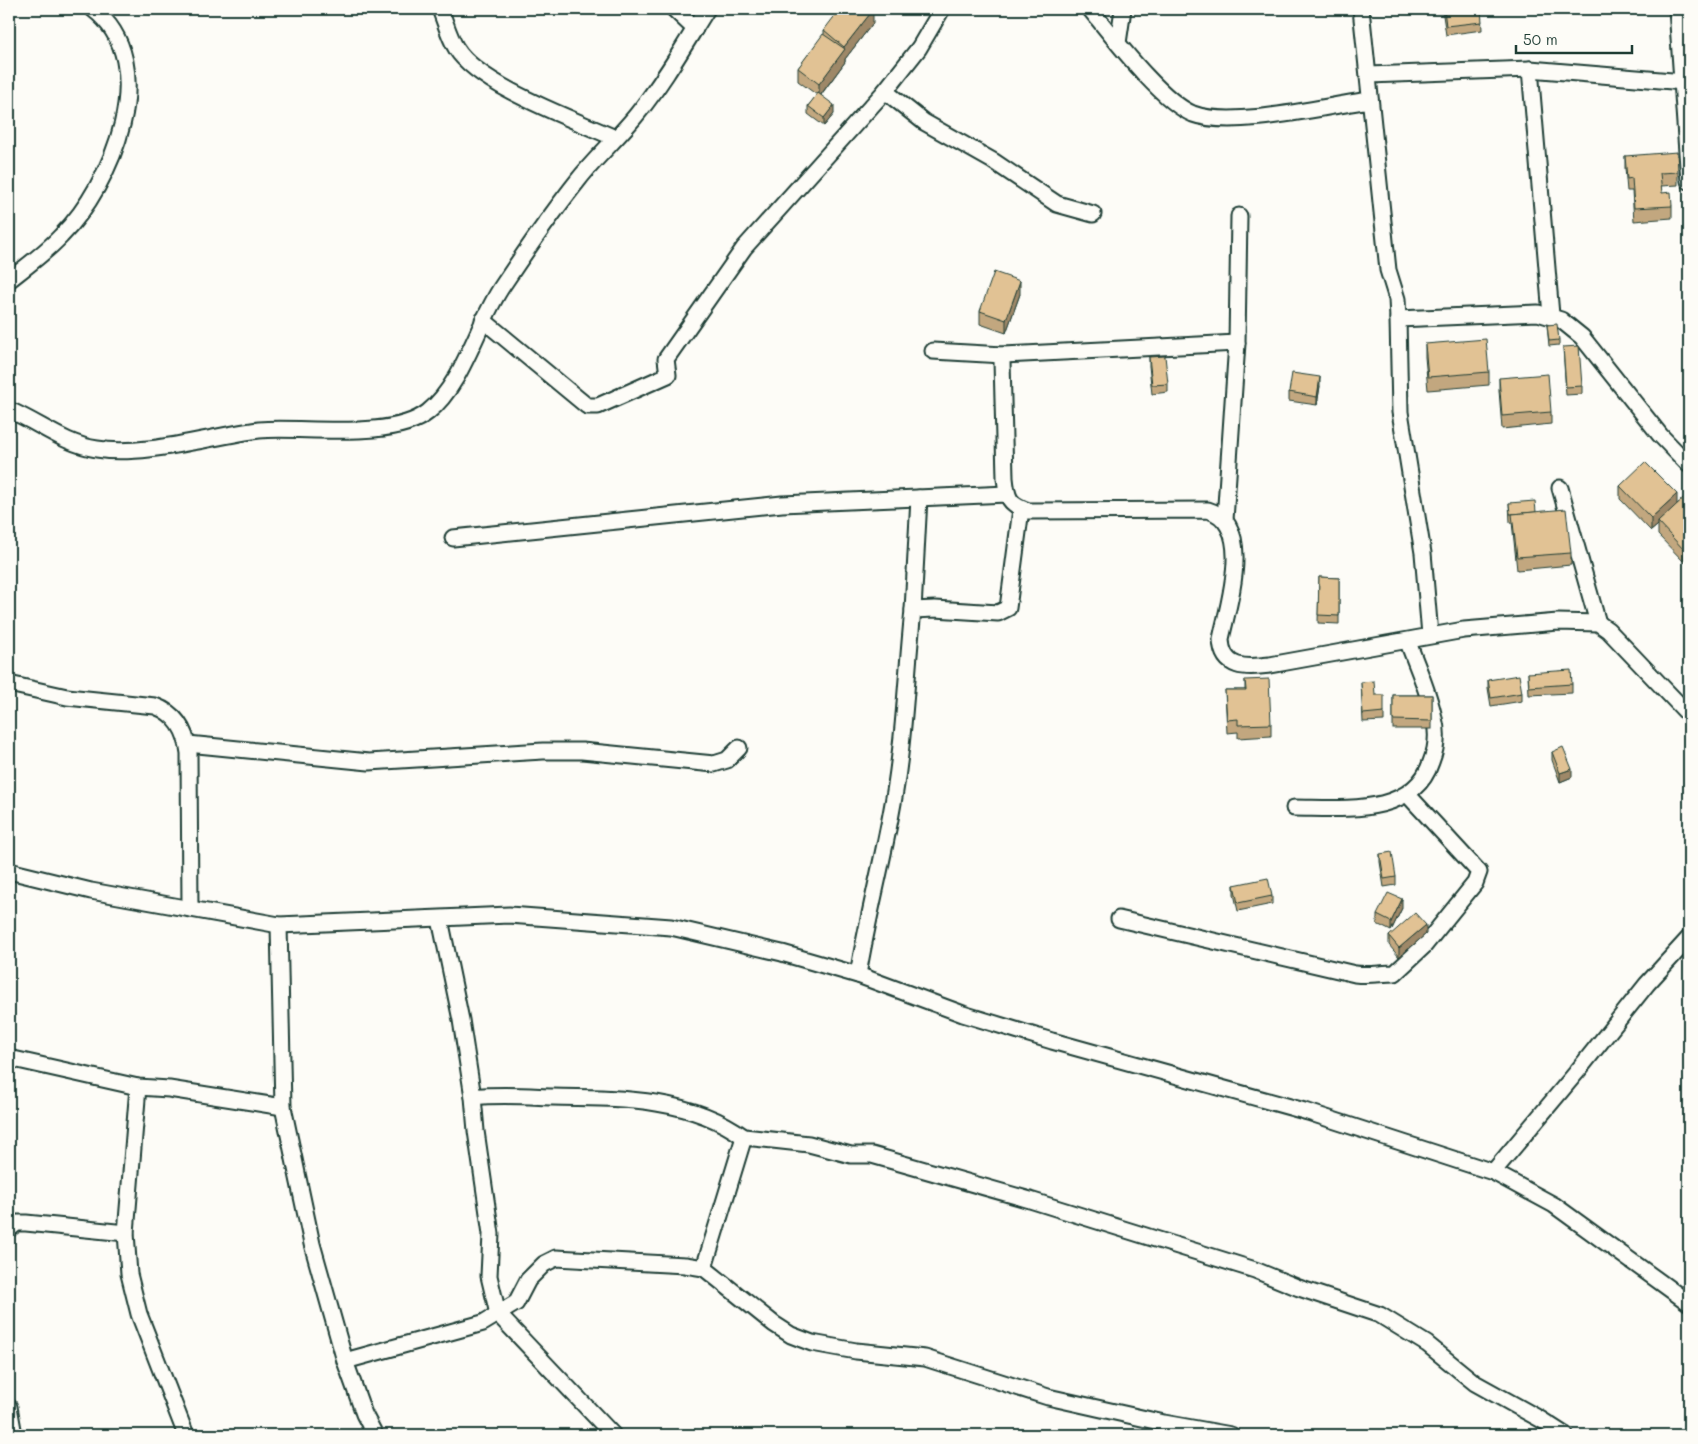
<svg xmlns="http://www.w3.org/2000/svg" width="1698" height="1444" font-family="Mali,sans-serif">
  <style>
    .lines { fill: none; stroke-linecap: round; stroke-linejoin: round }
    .minor-casing { stroke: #1f3d34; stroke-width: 19 }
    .minor { stroke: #fdfcf7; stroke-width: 15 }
    .wall { fill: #c2a77f; stroke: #1f3d34 }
    .shaded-wall { fill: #9e8868; stroke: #1f3d34 }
    .building { fill: #e1c294; stroke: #1f3d34 }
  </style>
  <rect width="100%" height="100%" fill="#fdfcf7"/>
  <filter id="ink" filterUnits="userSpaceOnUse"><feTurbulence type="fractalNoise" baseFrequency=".02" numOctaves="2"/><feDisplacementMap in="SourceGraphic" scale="10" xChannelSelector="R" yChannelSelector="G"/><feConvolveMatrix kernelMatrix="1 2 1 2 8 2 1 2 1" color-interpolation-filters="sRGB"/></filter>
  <g filter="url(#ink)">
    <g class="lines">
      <!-- minor casing -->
      <g class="minor-casing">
        <g id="minor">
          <path d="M440 9C445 21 449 37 456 48 479 86 573 119 615 138"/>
          <path d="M674 9 695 29"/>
          <path d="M1090 9C1113 37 1161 101 1193 114 1233 129 1325 106 1370 100"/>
          <path d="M1361 9 1388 270 1397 299 1398 319 1538 313 1561 320 1582 337 1660 435 1689 465"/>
          <path d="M1677 9 1689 181"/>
          <path d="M1118 43 1123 9"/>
          <path d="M1530 69 1551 315"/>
          <path d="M1369 75 1530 69 1684 82"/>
          <path d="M885 91 924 122 993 161 1057 204 1093 214"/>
          <path d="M9 280C27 266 45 253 61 236 112 185 163 63 93 9"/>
          <path d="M1398 319 1400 412 1423 553 1430 635"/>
          <path d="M483 320 587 406H598L668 375 666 359 744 248 885 91 919 48 942 9"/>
          <path d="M933 351 1003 355 1237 343"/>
          <path d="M1003 355 1002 361 1005 478C1007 498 1009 505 1029 511L1208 510C1255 524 1228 605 1221 639 1222 670 1247 668 1270 665L1464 630 1558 622 1598 623 1608 630 1689 715"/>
          <path d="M9 410C40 423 64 444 97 449 143 457 211 436 259 430 302 426 392 441 428 412 464 383 477 323 503 285 527 249 552 213 579 179 597 156 620 136 638 113 664 81 685 44 707 9"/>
          <path d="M1560 488 1598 623"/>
          <path d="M1225 520 1237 343 1239 216"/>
          <path d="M453 538 782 504 1007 494"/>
          <path d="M913 610 919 498"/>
          <path d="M9 684 67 697 155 706C177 714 186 731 189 753L190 909"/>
          <path d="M188 744 369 762 543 751H582L714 764 727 760 739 748"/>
          <path d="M1294 808C1341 808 1413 817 1431 762 1437 747 1438 733 1434 718 1429 692 1417 667 1408 642"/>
          <path d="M9 871 91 891 279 925 509 915 671 927 782 953 858 975 963 1014 1052 1041 1308 1112 1493 1172 1554 1205 1689 1303"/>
          <path d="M440 919 461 1020 473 1097C500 1094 526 1096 553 1097 617 1098 690 1097 744 1137"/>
          <path d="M1119 919 1355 974C1369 976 1381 973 1395 973L1424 946 1475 883 1479 872 1408 795"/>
          <path d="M279 925 283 1107 312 1244 345 1361 364 1414 375 1435"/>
          <path d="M858 975C867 921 881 868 891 814 904 747 906 678 913 610L935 609 998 613 1008 608 1021 509"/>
          <path d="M9 1058 138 1087 169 1089 283 1107"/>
          <path d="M138 1087 126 1233 129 1274 139 1314 186 1435"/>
          <path d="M473 1097 476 1131 491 1234 489 1276 498 1314 613 1435"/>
          <path d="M1493 1172 1576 1073 1647 984 1689 938"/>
          <path d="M9 1229 17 1223H26L126 1233"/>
          <path d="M704 1268 744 1137 809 1144 851 1155H872L1030 1200 1255 1270 1299 1288 1380 1315 1427 1344 1475 1383 1540 1419 1565 1435"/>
          <path d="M345 1361 483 1323 516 1303 528 1280 544 1264 556 1258 685 1265 704 1268 774 1324 791 1335 812 1343 856 1351 925 1358 1048 1397 1164 1423 1231 1435"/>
          <path d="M9 1407 14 1435"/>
        </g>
      </g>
      <!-- minor -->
      <use href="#minor" class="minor"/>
    </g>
    <!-- wall -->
    <g class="wall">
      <path d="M1442 9H1481L1482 30 1446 35Z"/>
      <path d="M873 23 845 59V62L821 95 834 114 824 126 808 114V106L817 95 798 81V68L824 34V30Z"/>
      <path d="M1625 156 1678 172V185L1661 186 1662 193 1672 206V218L1634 221 1632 191H1627L1625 168Z"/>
      <path d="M1020 294 1006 333 980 324V311Z"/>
      <path d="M1547 325 1559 340V345L1549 346Z"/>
      <path d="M1425 344 1489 372V385L1428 390 1425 357Z"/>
      <path d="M1563 347 1582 386V394L1566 395Z"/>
      <path d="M1149 357 1168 384V392L1152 394 1149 366Z"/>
      <path d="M1499 378 1551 412V424L1502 429 1499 390Z"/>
      <path d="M1320 386 1317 405 1289 401V392Z"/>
      <path d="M1620 486 1677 504 1688 494 1685 563 1658 535V525L1651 531 1620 499Z"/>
      <path d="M1509 503 1536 512 1571 553V565L1517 570 1512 522H1510Z"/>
      <path d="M1319 577 1339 578V624L1318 623Z"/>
      <path d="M1528 673 1572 684V693L1529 695Z"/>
      <path d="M1245 680 1271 724V736L1238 738V732L1227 733 1225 690H1245Z"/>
      <path d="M1488 680 1522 693V701L1491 706 1488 688Z"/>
      <path d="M1361 682 1375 695 1384 712V721L1363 722Z"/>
      <rect x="1393" y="695" width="39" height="34"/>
      <path d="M1552 752 1572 777 1560 782 1552 760Z"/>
      <path d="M1380 854 1396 877V885L1384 887 1380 862Z"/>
      <path d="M1234 885 1272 896V904L1238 911 1234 894Z"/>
      <path d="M1402 908 1391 931 1377 924V915Z"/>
      <path d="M1426 934 1399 957 1389 945V936Z"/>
    </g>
    <!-- shaded-wall -->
    <g class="shaded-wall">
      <path d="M873 10V23L845 59V62L819 97V84L844 50V47Z"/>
      <path d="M834 105V114L824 126V118Z"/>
      <path d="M1020 281V294L1006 333V320Z"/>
      <path d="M1320 377V386L1317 405V397Z"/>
      <path d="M1677 494V507L1658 522V525L1651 531V518Z"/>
      <path d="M1689 547V559L1685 563V551Z"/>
      <path d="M1572 769V777L1560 782V773Z"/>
      <path d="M1402 899V908L1391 931V922Z"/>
      <path d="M1426 925V934L1399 957V948Z"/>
    </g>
    <!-- building -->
    <g class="building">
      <path d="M840 9H871L873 10 844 47 824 30Z"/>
      <path d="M1444 9H1481L1482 22 1446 26Z"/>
      <path d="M823 34 845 49 819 84 798 68Z"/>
      <path d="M818 93 834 105 824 118 808 106Z"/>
      <path d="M1677 152 1678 172 1660 173 1662 193 1671 192 1672 206 1634 208 1632 178 1627 179 1625 156Z"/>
      <path d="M994 272 1020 281 1006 320 980 311Z"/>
      <path d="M1557 324 1559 340 1549 341 1547 325Z"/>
      <path d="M1486 339 1489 372 1428 377 1425 344Z"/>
      <path d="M1579 346 1582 386 1566 387 1563 347Z"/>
      <path d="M1165 356 1168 384 1152 385 1149 357Z"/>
      <path d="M1292 373 1320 377 1317 397 1289 392Z"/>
      <path d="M1548 374 1551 412 1502 416 1499 378Z"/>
      <path d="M1645 462 1677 494 1651 518 1620 486Z"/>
      <path d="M1688 494 1689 496V547L1685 551 1658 522Z"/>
      <path d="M1535 501 1536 512 1510 514 1509 503Z"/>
      <path d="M1566 509 1571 553 1517 557 1512 514Z"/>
      <path d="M1319 577 1339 578V616L1318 615Z"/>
      <path d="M1571 670 1572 684 1529 687 1528 673Z"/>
      <path d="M1519 675 1522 693 1491 698 1488 680Z"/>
      <path d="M1269 679 1271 724 1238 725V719L1227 720 1225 690H1246L1245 680Z"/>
      <path d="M1374 681 1375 695H1384V712L1363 714 1361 682Z"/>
      <path d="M1393 695H1432V721L1393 720Z"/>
      <path d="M1563 747 1572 769 1560 773 1552 752Z"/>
      <path d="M1392 852 1396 877 1384 879 1380 854Z"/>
      <path d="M1268 878 1272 896 1238 903 1234 885Z"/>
      <path d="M1388 893 1402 899 1391 922 1377 915Z"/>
      <path d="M1415 913 1426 925 1399 948 1389 936Z"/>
    </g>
  </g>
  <!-- margin -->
  <rect width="1698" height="1444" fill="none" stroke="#fdfcf7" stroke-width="30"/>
  <rect x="15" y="15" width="1668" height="1414" fill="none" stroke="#1f3d34" stroke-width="2" filter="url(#ink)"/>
  <!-- scale -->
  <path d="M1516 45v8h116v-8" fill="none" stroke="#1f3d34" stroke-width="2.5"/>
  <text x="1523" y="45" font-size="15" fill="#1f3d34" stroke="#fdfcf7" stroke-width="4" paint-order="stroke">50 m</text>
</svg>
